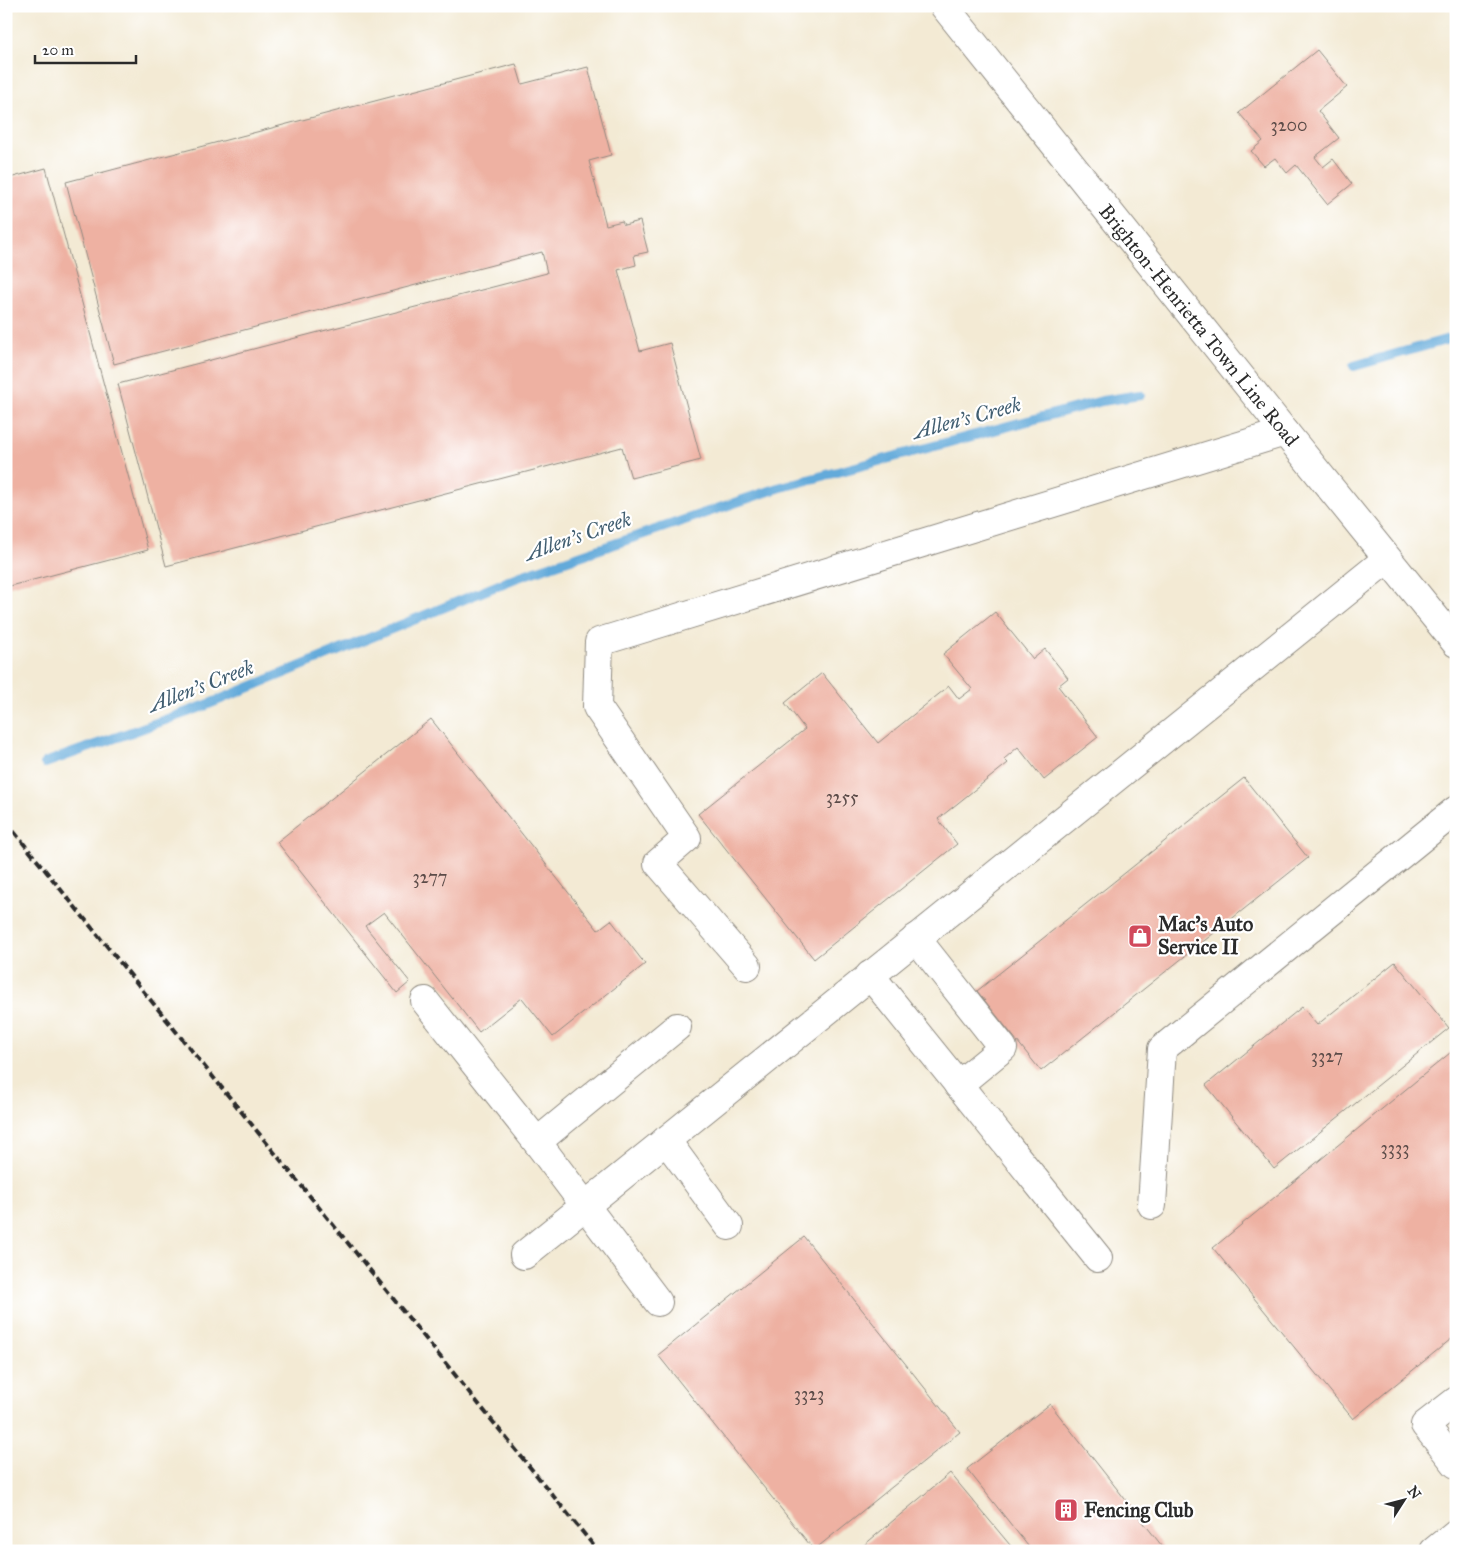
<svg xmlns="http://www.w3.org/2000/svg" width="1462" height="1557" font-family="'IM FELL Great Primer',serif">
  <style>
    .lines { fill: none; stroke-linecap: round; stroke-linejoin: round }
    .stream { stroke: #63aada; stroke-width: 10 }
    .building { fill: #eeb1a2 }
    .minor-casing { stroke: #8f8a80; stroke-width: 30 }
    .minor { stroke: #fff; stroke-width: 28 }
    .rail { stroke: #2b2b2b; stroke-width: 4; stroke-dasharray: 8 4; stroke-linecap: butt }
    .labels { text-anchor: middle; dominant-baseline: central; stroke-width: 4.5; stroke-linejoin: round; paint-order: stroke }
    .number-label { font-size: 18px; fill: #5c4c49 }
    .street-label { font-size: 20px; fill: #2b2b2b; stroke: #fff }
    .poi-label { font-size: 20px; font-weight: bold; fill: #2b2b2b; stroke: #fff; text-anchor: start }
    .water-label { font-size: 21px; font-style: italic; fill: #415e71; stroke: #fff }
  </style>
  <rect width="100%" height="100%" fill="#fff"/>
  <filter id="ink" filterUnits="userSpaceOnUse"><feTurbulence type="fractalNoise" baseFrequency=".02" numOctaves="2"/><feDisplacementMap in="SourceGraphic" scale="10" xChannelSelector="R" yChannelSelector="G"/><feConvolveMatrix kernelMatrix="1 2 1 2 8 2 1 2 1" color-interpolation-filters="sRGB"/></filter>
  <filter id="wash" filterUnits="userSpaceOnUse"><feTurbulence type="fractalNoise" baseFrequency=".0096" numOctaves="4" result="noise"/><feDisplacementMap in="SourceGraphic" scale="20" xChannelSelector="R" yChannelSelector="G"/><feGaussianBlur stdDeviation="1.12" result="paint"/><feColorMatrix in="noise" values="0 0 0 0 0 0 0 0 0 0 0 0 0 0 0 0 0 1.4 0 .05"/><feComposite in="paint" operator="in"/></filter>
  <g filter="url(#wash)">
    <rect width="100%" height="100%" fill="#f3ead4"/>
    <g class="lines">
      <!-- stream -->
      <g class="stream">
        <path d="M1354 366 1456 337"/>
        <path d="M45 763 204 706 518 577 778 488 1102 401 1140 395"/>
      </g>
    </g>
    <g id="blocks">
      <!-- building -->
      <g class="building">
        <path d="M1317 50 1347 87 1318 111 1339 138 1315 157 1323 167 1333 159 1352 184 1327 204 1296 165 1287 173 1275 158 1264 166 1251 151 1263 141 1239 113Z"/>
        <path d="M516 64 522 84 588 67 611 155 589 161 606 225 622 221 624 225 640 221 648 252 634 255 636 265 618 270 640 351 670 343 701 460 631 478 622 447 166 566 118 384 547 273 542 252 114 364 66 182Z"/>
        <path d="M46 168 148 550 6 587V179Z"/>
        <path d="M995 612 1033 659 1045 649 1068 678 1058 686 1098 737 1044 780 1018 747 1004 759 1008 763 938 819 957 844 814 959 698 814 805 729 785 703 822 673 878 743 949 686 959 699 972 689 943 654Z"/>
        <path d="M431 719 598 930 611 920 645 964 553 1037 522 998 479 1032 384 912 365 926 410 982 397 993 277 842Z"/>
        <path d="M1244 778 1308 858 1041 1071 977 991Z"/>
        <path d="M1395 962 1449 1028 1274 1169 1206 1085 1302 1007 1317 1025Z"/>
        <path d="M1456 1048V1335L1353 1419 1213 1248Z"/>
        <path d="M804 1237 960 1432 814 1550 658 1355Z"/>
        <path d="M1050 1404 1166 1551H1032L967 1469Z"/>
        <path d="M950 1473 1015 1551H857Z"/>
      </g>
    </g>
  </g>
  <g filter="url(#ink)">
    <use href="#blocks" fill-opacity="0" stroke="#8f8a80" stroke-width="1"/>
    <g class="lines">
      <!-- minor casing -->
      <g class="minor-casing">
        <g id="minor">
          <path d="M944 6 1285 432 1456 643"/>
          <path d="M916 938 1003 1048 958 1085"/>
          <path d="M747 966 658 863 687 838 597 707 599 642 1285 432"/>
          <path d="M870 975 1098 1258"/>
          <path d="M425 1001 537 1142 658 1302"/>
          <path d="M666 1140 729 1226"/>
          <path d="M537 1142 677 1027"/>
          <path d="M1152 1205 1162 1049 1456 810"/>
          <path d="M524 1255 1387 559"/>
          <path d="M1456 1401 1425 1425 1456 1464"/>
          <path d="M1434 1551 1456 1533"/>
        </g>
      </g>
      <!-- minor -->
      <use href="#minor" class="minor"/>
      <!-- rail -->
      <path class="rail" d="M6 822 598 1551"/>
    </g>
  </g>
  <!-- icons -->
  <defs>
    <g id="shop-square" transform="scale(1.25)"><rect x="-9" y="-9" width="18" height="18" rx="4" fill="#d1495b" stroke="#fff"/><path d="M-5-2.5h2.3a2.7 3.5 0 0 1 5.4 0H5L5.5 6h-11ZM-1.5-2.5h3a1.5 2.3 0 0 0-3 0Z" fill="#fff"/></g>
    <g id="building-square" transform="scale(1.25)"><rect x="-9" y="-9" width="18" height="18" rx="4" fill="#d1495b" stroke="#fff"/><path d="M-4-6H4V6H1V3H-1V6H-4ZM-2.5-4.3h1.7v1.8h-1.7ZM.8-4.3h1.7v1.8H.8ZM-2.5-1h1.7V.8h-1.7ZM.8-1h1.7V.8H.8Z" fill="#fff"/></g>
  </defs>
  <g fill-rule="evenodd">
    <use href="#shop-square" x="1140" y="936"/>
    <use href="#building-square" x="1066" y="1510"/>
  </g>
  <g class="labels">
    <!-- number labels -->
    <g class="number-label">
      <text x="1289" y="125">3200</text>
      <text x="842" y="797">3255</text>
      <text x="430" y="877">3277</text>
      <text x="1327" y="1056">3327</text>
      <text x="1395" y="1148">3333</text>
      <text x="809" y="1394">3323</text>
    </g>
    <!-- street labels -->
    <g class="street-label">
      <text transform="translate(1199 325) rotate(51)">Brighton-Henrietta Town Line Road</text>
    </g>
    <!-- poi labels -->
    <g class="poi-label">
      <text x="1158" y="924">Mac's Auto<tspan x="1158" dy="23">Service II</tspan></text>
      <text x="1084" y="1510">Fencing Club</text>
    </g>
    <!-- water labels -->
    <g class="water-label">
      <text transform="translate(967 418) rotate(-15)">Allen's Creek</text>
      <text transform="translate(578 536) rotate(-19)">Allen's Creek</text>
      <text transform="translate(201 686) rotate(-21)">Allen's Creek</text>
    </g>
  </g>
  <!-- margin -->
  <rect width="1462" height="1557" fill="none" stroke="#fff" stroke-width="25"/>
  <!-- north arrow -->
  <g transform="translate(1404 1500) rotate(54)" stroke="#ffffff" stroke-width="4" paint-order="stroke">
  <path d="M0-4L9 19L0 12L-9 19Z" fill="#2b2b2b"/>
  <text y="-8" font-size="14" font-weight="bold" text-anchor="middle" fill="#2b2b2b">N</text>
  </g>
  <!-- scale -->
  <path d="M35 55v8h101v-8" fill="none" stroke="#2b2b2b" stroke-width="2.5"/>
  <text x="42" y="55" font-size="15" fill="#2b2b2b" stroke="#ffffff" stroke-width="4" paint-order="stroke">20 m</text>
</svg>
